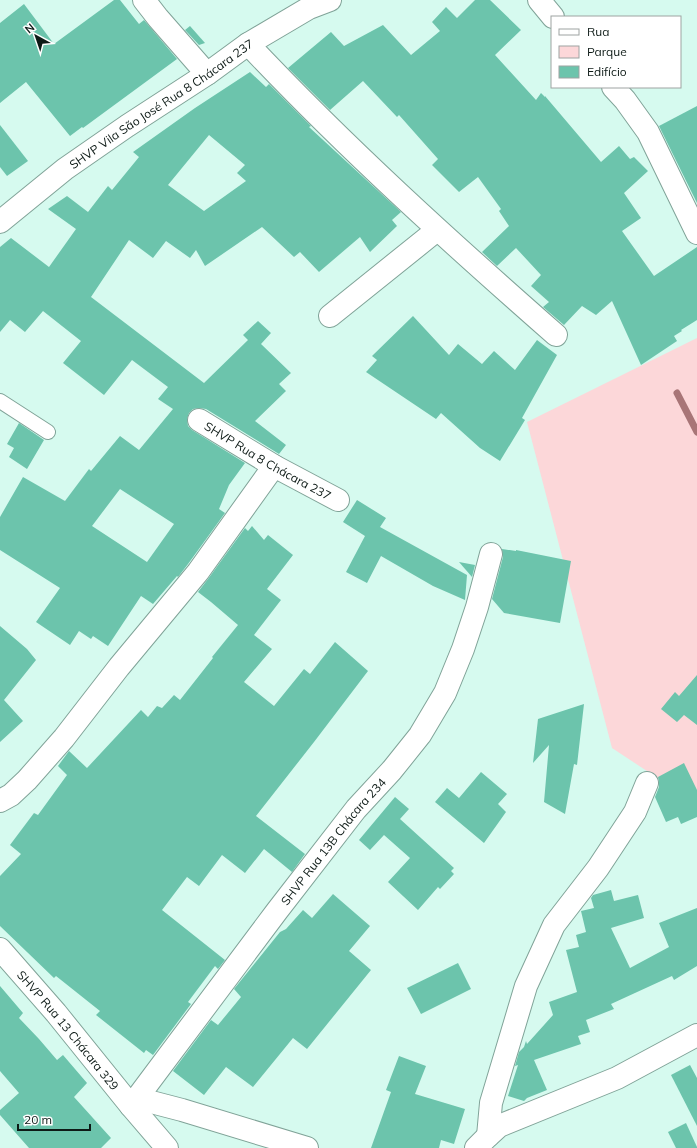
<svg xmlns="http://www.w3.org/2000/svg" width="697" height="1148" font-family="Mulish,sans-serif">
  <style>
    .green { fill: #fcd7d9 }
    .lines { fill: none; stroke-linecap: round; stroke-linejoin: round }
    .stream { stroke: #a87577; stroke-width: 7 }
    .building { fill: #6cc4ac; fill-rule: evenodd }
    .lane-casing { stroke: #80a398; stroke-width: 16 }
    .street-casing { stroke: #80a398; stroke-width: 24 }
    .secondary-casing { stroke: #80a398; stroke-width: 24 }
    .lane { stroke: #fff; stroke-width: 14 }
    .street { stroke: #fff; stroke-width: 22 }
    .secondary { stroke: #fff; stroke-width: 22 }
    .labels { text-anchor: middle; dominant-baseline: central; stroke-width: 3.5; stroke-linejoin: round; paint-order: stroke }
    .street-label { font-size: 12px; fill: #0d1a16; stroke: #fff }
  </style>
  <rect width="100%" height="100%" fill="#d6faef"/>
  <!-- green -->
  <path class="green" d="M697 338V804L612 748 527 422Z"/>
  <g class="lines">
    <!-- stream -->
    <path class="stream" d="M677 393 697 432"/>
  </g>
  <!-- building -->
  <g class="building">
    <path d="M114 0H120L139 24 144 20 177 59 83 128 82 127 70 136 26 82 0 103V23L24 4 54 44Z"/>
    <path d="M475 0H490L521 30 495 55 536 100 541 93 545 97V96L601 162 619 146 630 159 634 157 648 171 624 193 641 218 622 231 654 276 697 247V320L681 330 682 331 674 336 677 341 641 365 612 301 596 315 582 306 564 325 543 307 549 302 531 286 541 275 516 248 497 266 482 252 509 226 499 211 501 209 478 177 459 192 432 165 438 159 399 115 397 117 363 81 330 110 288 68 331 32 344 46 383 25 411 55 440 31 432 22 446 7 457 18Z"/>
    <path d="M190 26 205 43 199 45 185 30Z"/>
    <path d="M250 72 266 87 269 84 311 126 309 127 401 212 392 220 397 226 370 252 360 237 319 272 300 252 294 257 262 227 205 266 196 250 190 258 166 241 153 258 129 240 91 297 204 383 248 340 243 335 258 321 271 333 261 344 291 373 279 384 286 391 255 421 286 445 279 454 206 409 199 408 193 409 189 413 187 419 188 426 192 430 245 463 229 485 219 509 225 513 188 564 178 577 177 576 153 604 141 596 108 646 93 636 91 639 79 631 70 645 36 622 60 588 0 550V517L23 477 65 501 89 469 91 471 120 436 139 450 173 409 158 399 168 387 132 360 104 395 63 363 81 341 43 311 25 332 10 320 0 332V247L11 238 49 267 76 229 48 209 67 196 88 212 108 186 112 190 139 157 133 152 195 108ZM209 135 245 165 237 173 246 181 204 211 168 185ZM120 489 174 524 147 562 92 526Z"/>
    <path d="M697 106V203L659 126Z"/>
    <path d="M0 125 28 161 7 176 0 167Z"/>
    <path d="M413 316 449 355 458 344 482 364 494 351 515 370 537 340 557 355 522 418 525 420 500 461 480 448 441 413 436 419 366 372 367 371 377 360 372 356Z"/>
    <path d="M19 423 44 440 27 469 9 457 14 448 7 444Z"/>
    <path d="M357 500 386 518 380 527 467 575 465 600 433 586 381 556 367 583 346 572 365 536 343 522Z"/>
    <path d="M252 526 264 540 268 535 293 555 267 589 281 600 254 635 272 649 244 682 274 706 304 669 310 674 335 642 368 671 314 742 256 816 305 854 292 872 264 849 245 873 222 855 199 886 187 877 162 910 225 960 218 969 215 966 188 1002 191 1004 153 1055 146 1050 144 1053 96 1015 100 1011 56 976 54 978 0 926V876L21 854 10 845 34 813 38 815 67 775 58 766 69 751 87 768 141 710 148 717 157 706 162 708 174 695 180 700 213 658 212 657 238 625 211 602 198 592 208 579 245 528 248 531Z"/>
    <path d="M502 549 516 551V550L571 561 560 623 504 613 492 599 503 557Z"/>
    <path d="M459 562 475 565 472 577Z"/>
    <path d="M0 626 27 649 36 660 4 700 23 721 0 742Z"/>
    <path d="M697 675V725L684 715 677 722 661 709 675 692 679 696Z"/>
    <path d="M584 704 577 765 574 764 565 814 544 802 549 745 533 763 538 719Z"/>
    <path d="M684 763 697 790V817L681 824 678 817 666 822 655 797 659 787V782L658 777Z"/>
    <path d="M481 772 507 794 498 804 506 812 484 843 435 802 447 788 459 798Z"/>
    <path d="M395 797 409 809 400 819 454 868 451 871 454 874 440 889 438 887 418 910 388 882 410 858 384 835 370 850 359 840Z"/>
    <path d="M611 890 614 901 638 895 644 918 611 928 630 968 669 947 659 923 697 908V966L674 980 672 976 611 1004 614 1009 586 1020 590 1032 578 1036 581 1044 534 1060 547 1090 527 1098 524 1101 508 1096 518 1065 515 1066 519 1052 524 1047 526 1041 527 1044 553 1015 549 1002 577 992 566 950 579 947 576 935 586 932 581 911 594 908 591 898 593 895Z"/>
    <path d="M333 894 370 926 349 951 371 970 307 1049 293 1038 253 1087 226 1067 204 1095 173 1071 211 1020 218 1025 241 997 234 989 280 932 286 929 303 910 312 918Z"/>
    <path d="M458 963 471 989 421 1014 407 988Z"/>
    <path d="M0 986 23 1013 19 1018 39 1039 57 1060 63 1055 87 1083 74 1097 111 1138 101 1148H29L0 1115V1110L19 1093 0 1071Z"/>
    <path d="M399 1056 426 1066 415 1094 465 1109 454 1144 441 1140 439 1148H371L391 1092 386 1090Z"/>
    <path d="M690 1065 697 1078V1126L671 1075Z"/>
    <path d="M686 1123 697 1147V1148H676L668 1132Z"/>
  </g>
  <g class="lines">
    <!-- lane casing -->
    <g class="lane-casing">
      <path id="lane" d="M0 401 48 432"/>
    </g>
    <!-- street casing -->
    <g class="street-casing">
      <g id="street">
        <path d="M144 0 158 18 207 74"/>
        <path d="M539 0 553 17"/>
        <path d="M248 44C345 147 450 242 556 335"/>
        <path d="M613 87 625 100 648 132 697 233"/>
        <path d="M330 316 437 230"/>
        <path id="s1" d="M199 420 274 466 338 500"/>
        <path d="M0 801 11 795 27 780 64 738 119 667 198 572 274 466"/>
        <path id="s2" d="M0 949 56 1013 131 1106 167 1148"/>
        <path d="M136 1098 182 1110 307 1148"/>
        <path id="s3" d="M131 1106 277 911 356 809 392 770 420 735 445 693 463 649 477 607 491 554"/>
        <path d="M488 1136 491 1103 526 986 554 925 598 868 635 812 647 783"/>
        <path d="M476 1148 488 1136 499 1126 617 1078 697 1035"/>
      </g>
    </g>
    <!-- secondary casing -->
    <g class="secondary-casing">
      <g id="secondary">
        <path id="s4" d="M0 222 65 169 127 126 207 74 248 44 309 8 330 0"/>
      </g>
    </g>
    <!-- lane -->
    <use href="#lane" class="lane"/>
    <!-- street -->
    <use href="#street" class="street"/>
    <!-- secondary -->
    <use href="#secondary" class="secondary"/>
  </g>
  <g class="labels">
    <!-- street labels -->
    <g class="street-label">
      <text stroke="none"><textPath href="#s4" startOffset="200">SHVP Vila São José Rua 8 Chácara 237</textPath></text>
      <text stroke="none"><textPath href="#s1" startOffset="80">SHVP Rua 8 Chácara 237</textPath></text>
      <text stroke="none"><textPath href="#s3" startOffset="333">SHVP Rua 13B Chácara 234</textPath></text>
      <text stroke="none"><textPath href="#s2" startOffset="106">SHVP Rua 13 Chácara 329</textPath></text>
    </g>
  </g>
  <!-- legend -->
  <rect x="551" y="16" width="130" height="72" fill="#ffffff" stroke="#9ea3a2"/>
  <rect x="559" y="29" width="20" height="6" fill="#ffffff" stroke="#9ea3a2"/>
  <text x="587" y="36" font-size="12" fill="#0d1a16">Rua</text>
  <rect x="559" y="46" width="20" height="12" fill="#fcd7d9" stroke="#9ea3a2"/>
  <text x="587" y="56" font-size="12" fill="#0d1a16">Parque</text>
  <rect x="559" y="66" width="20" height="12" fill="#6cc4ac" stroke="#9ea3a2"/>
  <text x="587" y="76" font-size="12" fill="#0d1a16">Edifício</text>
  <!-- north arrow -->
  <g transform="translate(36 36) rotate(320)" stroke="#ffffff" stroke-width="3" paint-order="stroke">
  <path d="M0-3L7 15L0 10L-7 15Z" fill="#0d1a16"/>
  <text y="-6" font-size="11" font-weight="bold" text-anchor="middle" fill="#0d1a16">N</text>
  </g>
  <!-- scale -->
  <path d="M18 1124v6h72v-6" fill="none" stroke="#0d1a16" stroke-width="2"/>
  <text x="24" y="1124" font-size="12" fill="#0d1a16" stroke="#ffffff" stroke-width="3" paint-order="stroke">20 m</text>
</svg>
